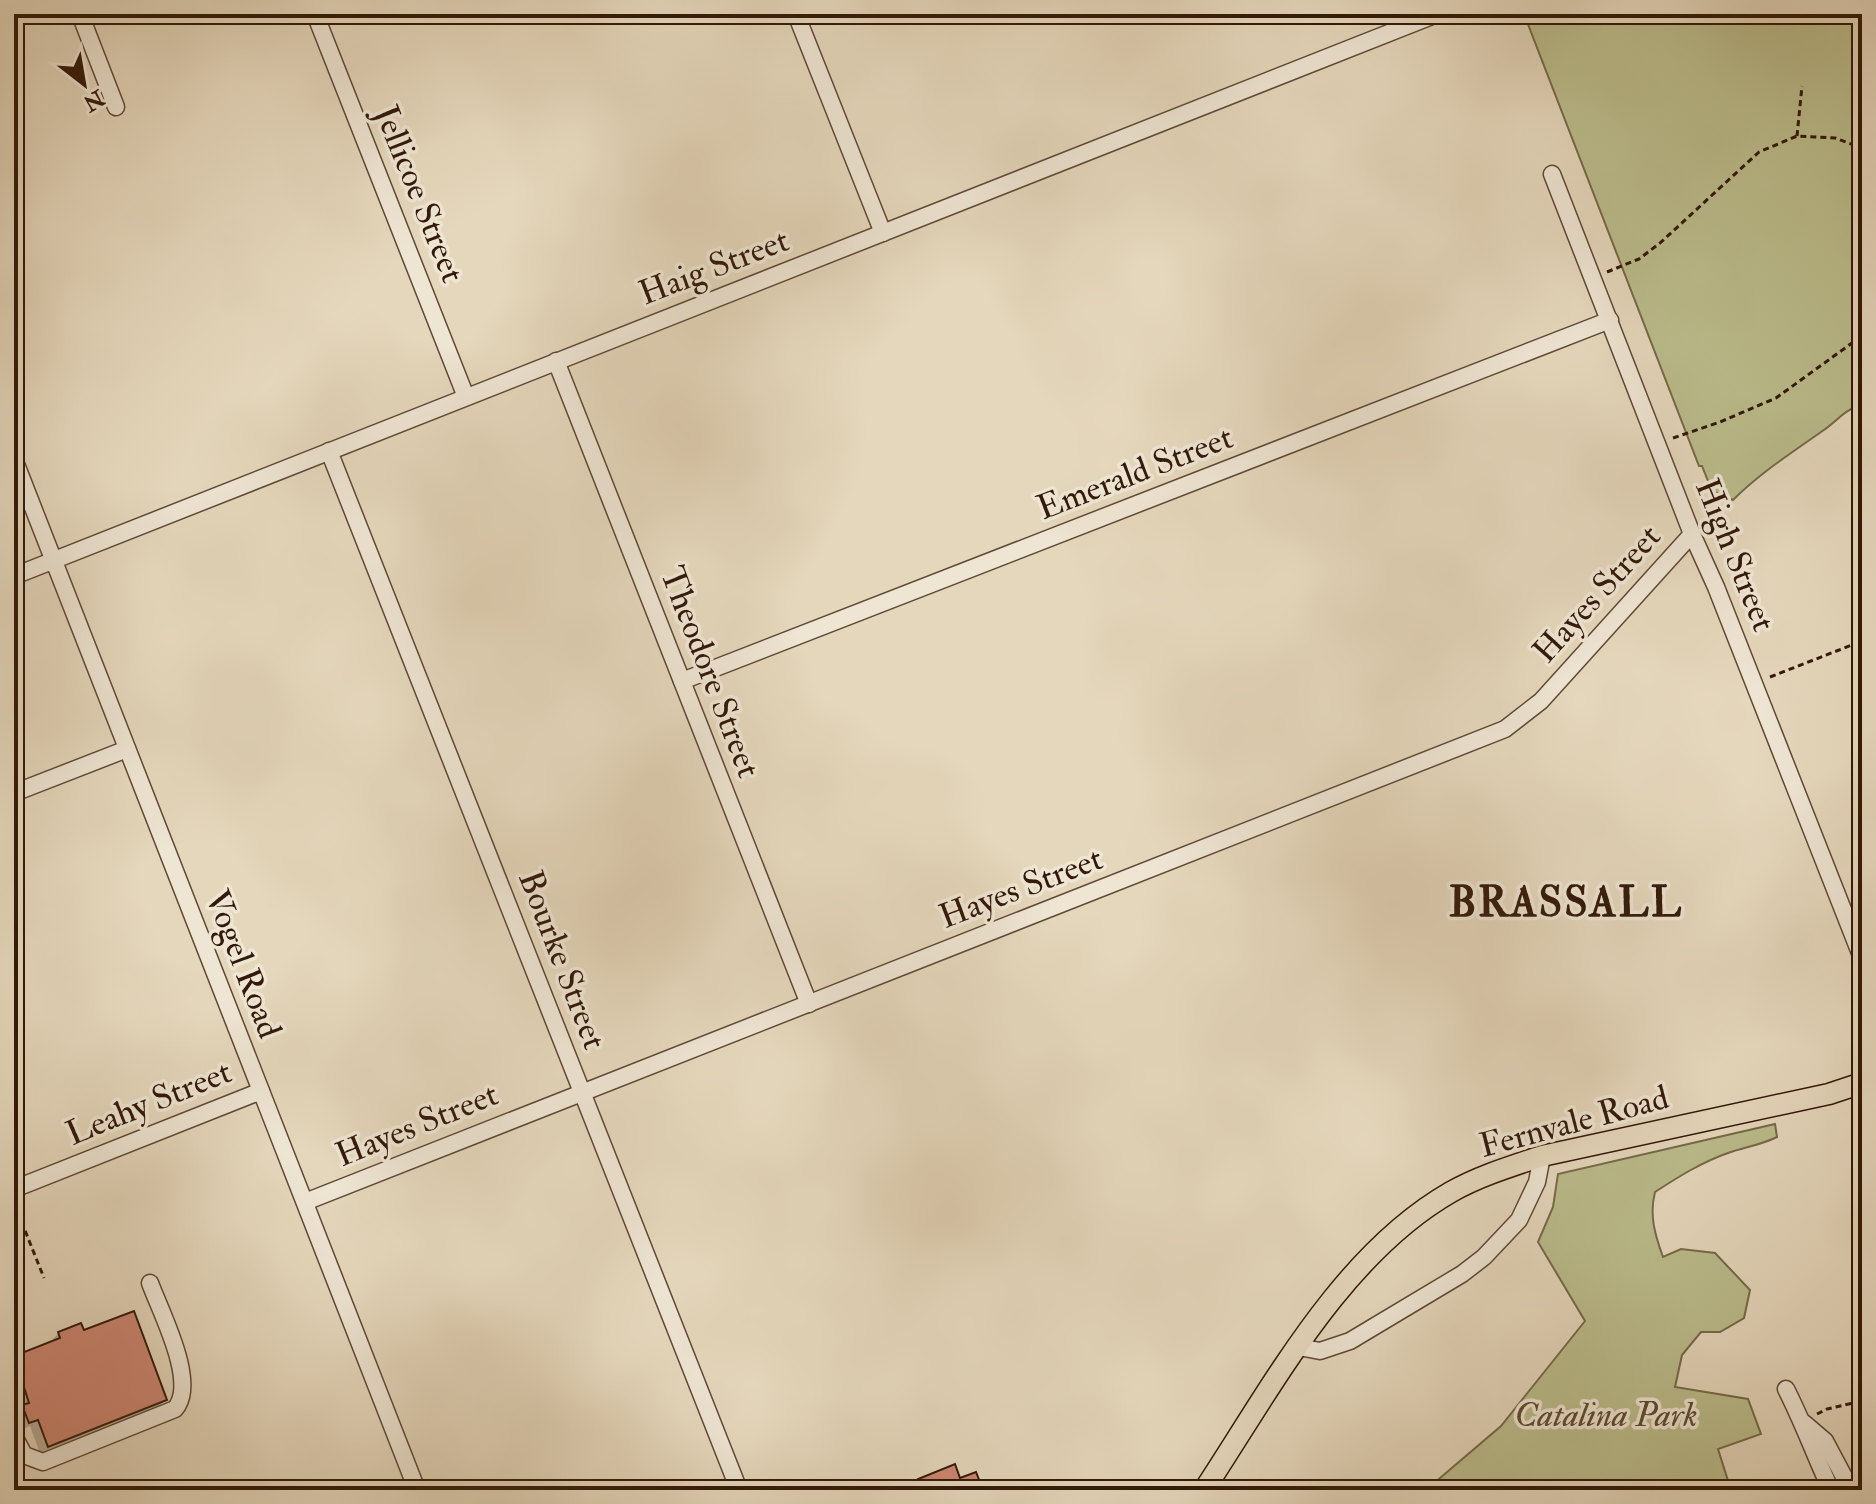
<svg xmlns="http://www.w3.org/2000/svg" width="1876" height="1504" font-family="'IM FELL Double Pica',serif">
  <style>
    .green { fill: #bbbc8c; stroke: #766a4a; stroke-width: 2 }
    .shadow { fill: #0003 }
    .building { fill: #ce8774; stroke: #321909; stroke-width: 2 }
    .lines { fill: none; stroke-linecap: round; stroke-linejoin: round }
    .minor-casing { stroke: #5f4836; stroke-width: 19 }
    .major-casing { stroke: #321909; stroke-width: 23 }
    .path { stroke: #321909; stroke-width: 3; stroke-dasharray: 6 4; stroke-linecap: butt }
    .minor { stroke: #eee5d3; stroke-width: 16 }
    .major { stroke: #e5d7bc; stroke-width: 20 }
    .labels { text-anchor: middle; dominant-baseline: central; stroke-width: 7; stroke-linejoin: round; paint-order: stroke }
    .street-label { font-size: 34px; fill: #321909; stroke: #eee5d3 }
    .park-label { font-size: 34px; font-style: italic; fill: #5b4a30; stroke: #eee5d3 }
    .district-label { font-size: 42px; font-weight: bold; letter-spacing: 2px; fill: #321909; stroke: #eee5d3 }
  </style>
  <rect width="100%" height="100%" fill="#e5d7bc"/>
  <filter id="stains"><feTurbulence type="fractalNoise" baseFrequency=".0025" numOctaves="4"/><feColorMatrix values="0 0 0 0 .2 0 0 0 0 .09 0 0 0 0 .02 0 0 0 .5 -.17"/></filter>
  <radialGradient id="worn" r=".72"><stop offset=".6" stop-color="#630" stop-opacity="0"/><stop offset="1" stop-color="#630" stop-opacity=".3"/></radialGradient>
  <!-- green -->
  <g class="green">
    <path d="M1524 14H1862V404C1841 412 1839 420 1821 432 1790 454 1760 473 1733 500L1712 491 1702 466H1699Z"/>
    <path d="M1775 1124 1777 1137C1761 1145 1745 1147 1728 1153 1702 1162 1678 1177 1655 1192 1649 1215 1655 1235 1663 1257L1681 1249 1715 1253 1750 1290 1744 1318 1720 1332H1701L1682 1355 1675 1387 1748 1399 1761 1434 1718 1449 1731 1490H1426L1501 1426 1585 1321 1538 1242 1553 1207 1558 1174Z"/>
  </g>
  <!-- shadow -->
  <g class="shadow">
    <path d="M59 1333H83L165 1400 157 1408 40 1453 30 1426 21 1430 16 1415 21 1409 14 1389V1358L52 1344 51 1341Z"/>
    <path d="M919 1480H959L981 1490H909Z"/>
  </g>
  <!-- building -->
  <g class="building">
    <path d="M134 1311 167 1400 48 1447 38 1420 29 1423 22 1405 29 1403 14 1356 60 1338 58 1332 81 1323 84 1330Z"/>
    <path d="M955 1464 960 1478 976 1472 983 1490H922L918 1479Z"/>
  </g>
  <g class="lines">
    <!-- minor casing -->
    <g class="minor-casing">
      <g id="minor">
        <path d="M80 14 116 107"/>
        <path d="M315 14 466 397"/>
        <path d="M796 14 883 233"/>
        <path d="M1780 14H1790"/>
        <path d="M1552 174 1692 534 1716 587 1862 958"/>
        <path d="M556 361 809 1004"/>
        <path d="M329 451 739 1490"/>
        <path d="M14 459 417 1490"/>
        <path d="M14 576 1437 14"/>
        <path d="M682 681 1610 320"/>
        <path d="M14 793 127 749"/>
        <path d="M14 1189 261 1091"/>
        <path d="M305 1202 1505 729 1541 701 1692 534"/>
        <path d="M1299 1347 1320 1351 1350 1341 1462 1274 1484 1257 1519 1220 1537 1182 1542 1156"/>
        <path d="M1786 1389C1803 1422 1815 1456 1831 1490"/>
        <path d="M1804 1423 1825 1441 1851 1490"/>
        <path d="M14 1436 24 1455 43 1462 175 1409C198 1383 161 1313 150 1283"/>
      </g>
    </g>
    <!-- major casing -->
    <g class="major-casing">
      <path id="major" d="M1204 1490C1272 1387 1341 1255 1451 1192 1479 1176 1512 1166 1542 1156L1829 1094 1862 1083"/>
    </g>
    <!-- path -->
    <g class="path">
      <path d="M1797 136 1802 86"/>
      <path d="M1607 272 1639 259 1660 243 1759 152 1797 136 1835 138 1862 148"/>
      <path d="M1673 438 1720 422 1776 398 1852 343 1862 324"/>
      <path d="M1770 677 1862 641"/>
      <path d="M14 1203 44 1278"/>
      <path d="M1817 1414 1827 1409 1862 1401"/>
    </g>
    <!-- minor -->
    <use href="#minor" class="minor"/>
    <!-- major -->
    <use href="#major" class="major"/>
  </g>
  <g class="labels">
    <!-- street labels -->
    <g class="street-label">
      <text transform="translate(419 194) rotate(68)">Jellicoe Street</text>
      <text transform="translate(714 267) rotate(-21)">Haig Street</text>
      <text transform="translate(1135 473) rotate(-21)">Emerald Street</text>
      <text transform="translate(1735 555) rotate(68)">High Street</text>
      <text transform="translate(1597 594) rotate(-48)">Hayes Street</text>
      <text transform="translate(710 672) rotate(69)">Theodore Street</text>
      <text transform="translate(1021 888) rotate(-21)">Hayes Street</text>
      <text transform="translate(562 960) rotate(69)">Bourke Street</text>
      <text transform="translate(243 964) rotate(69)">Vogel Road</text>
      <text transform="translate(149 1103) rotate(-22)">Leahy Street</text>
      <text transform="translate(1574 1122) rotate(-15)">Fernvale Road</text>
      <text transform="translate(417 1125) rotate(-22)">Hayes Street</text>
    </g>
    <!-- park labels -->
    <g class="park-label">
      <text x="1606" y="1415">Catalina Park</text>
    </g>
    <!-- district labels -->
    <g class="district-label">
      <text x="1566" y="903">BRASSALL</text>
    </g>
  </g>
  <!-- margin -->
  <rect width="1876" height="1504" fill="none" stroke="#e5d7bc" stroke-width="48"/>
  <rect x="16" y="16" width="1844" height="1472" fill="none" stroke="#321909" stroke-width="4"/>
  <rect x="24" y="24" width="1828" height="1456" fill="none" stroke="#321909" stroke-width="2"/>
  <!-- north arrow -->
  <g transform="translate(84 84) rotate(149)" stroke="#eee5d3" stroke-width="6" paint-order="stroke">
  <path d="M0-6L14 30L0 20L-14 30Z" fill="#321909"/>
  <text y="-12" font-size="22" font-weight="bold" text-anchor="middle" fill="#321909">N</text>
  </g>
  <rect width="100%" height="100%" filter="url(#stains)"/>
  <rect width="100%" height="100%" fill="url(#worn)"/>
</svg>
